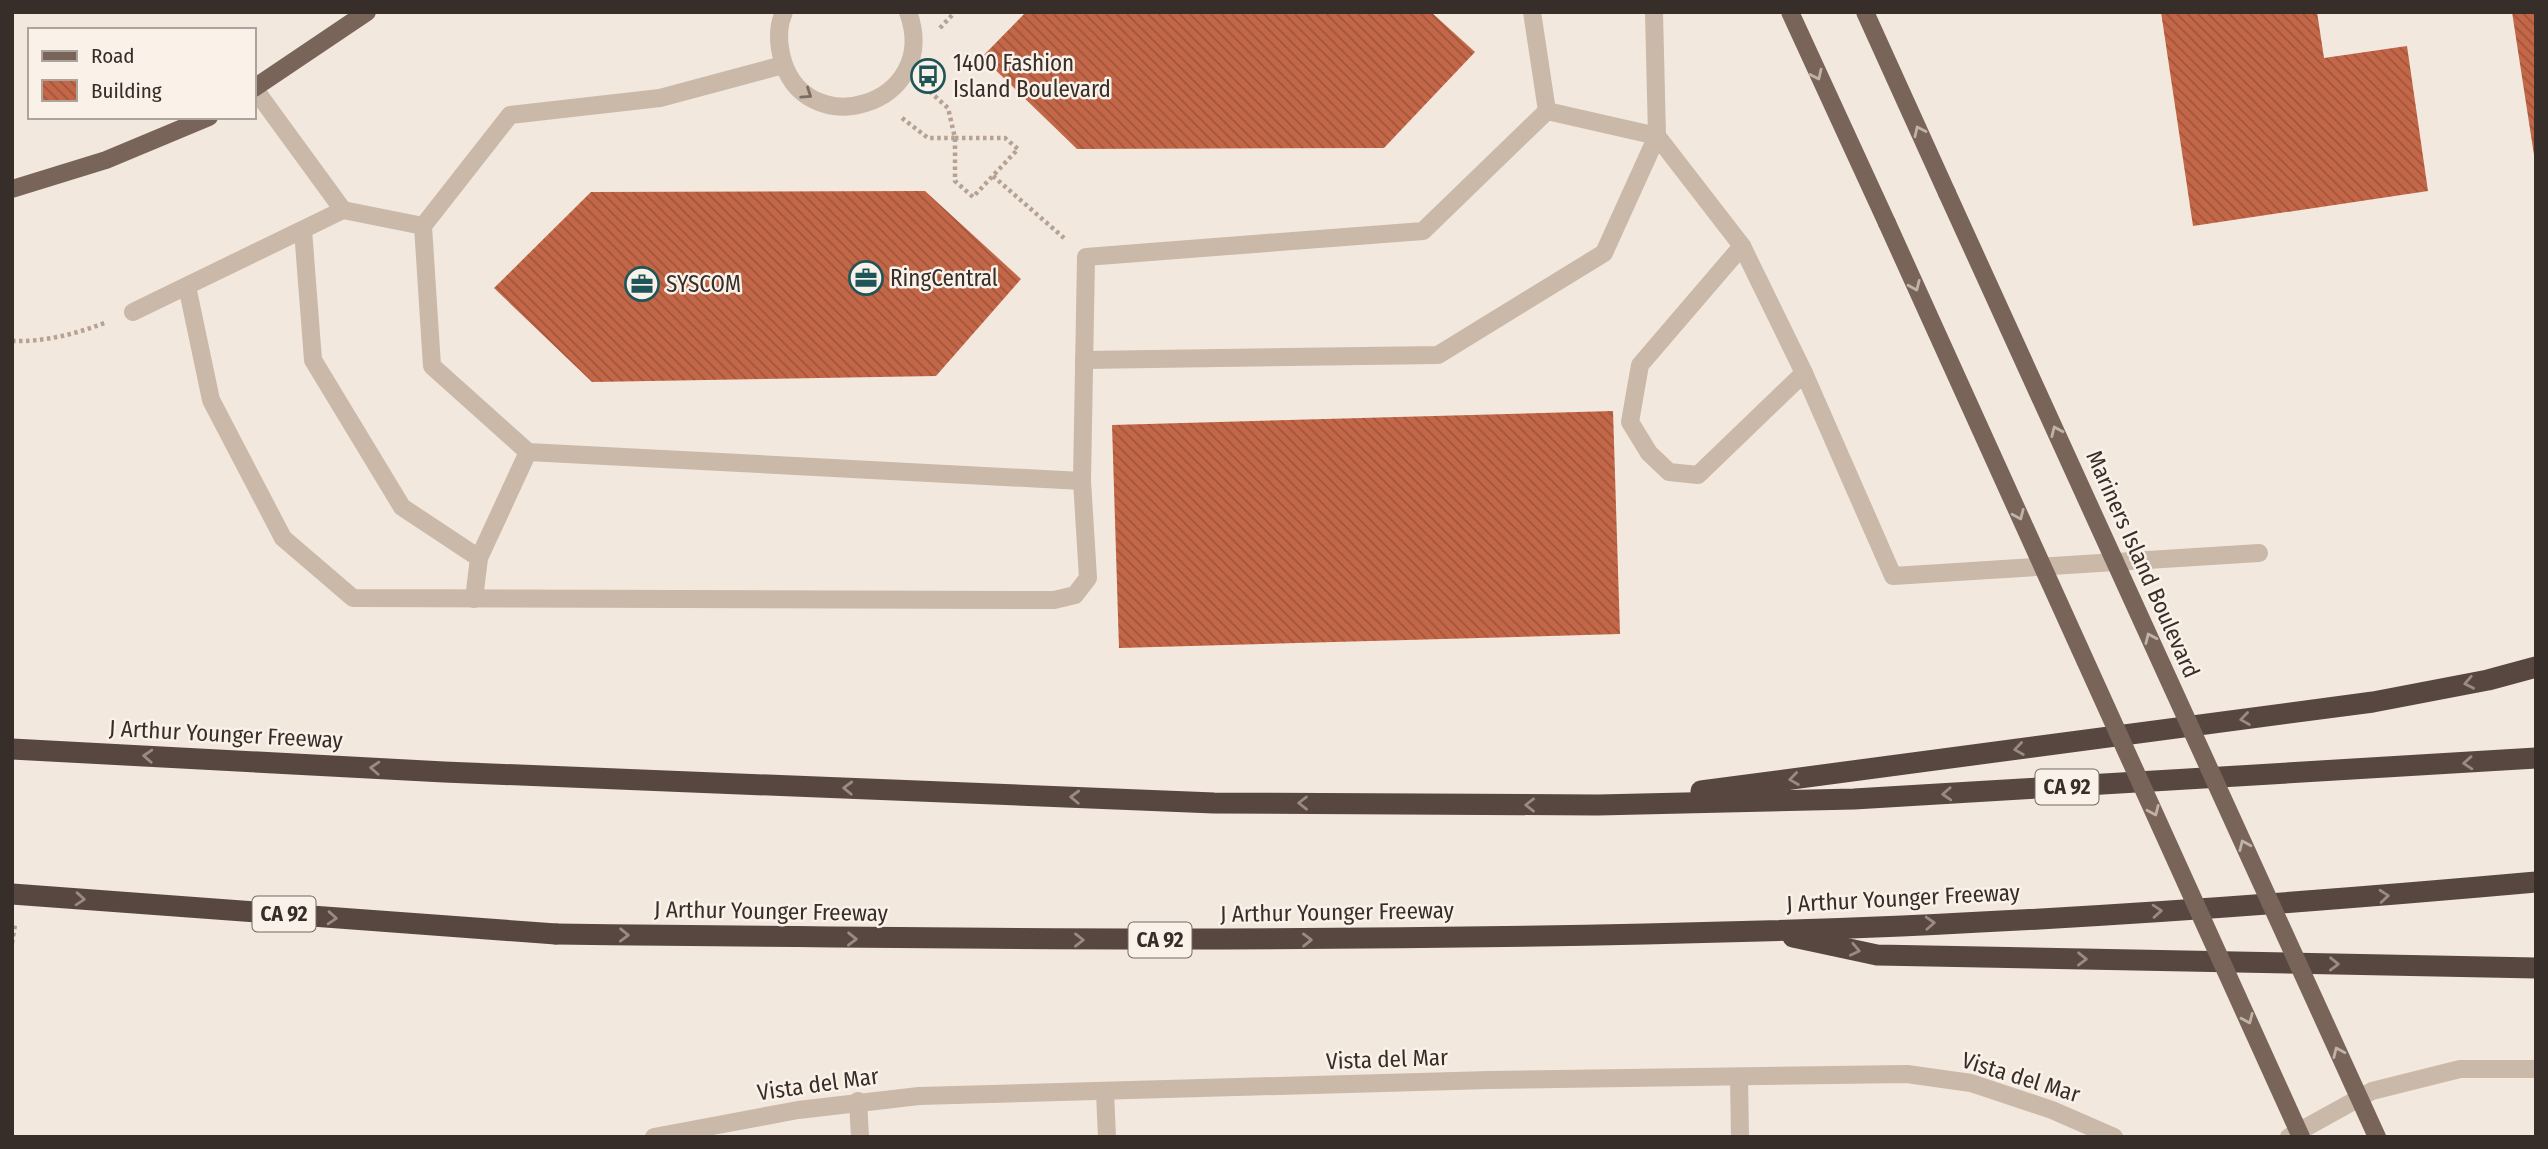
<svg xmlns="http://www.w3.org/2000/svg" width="2548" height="1149" font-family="'Fira Sans Condensed',sans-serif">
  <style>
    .building { fill: url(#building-back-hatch) }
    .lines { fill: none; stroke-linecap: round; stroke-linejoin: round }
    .path { stroke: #b6a293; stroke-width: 4.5; stroke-dasharray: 3.5 3.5; stroke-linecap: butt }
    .minor { stroke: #cab8a9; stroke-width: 18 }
    .major { stroke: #79645a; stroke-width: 18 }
    .highway { stroke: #584740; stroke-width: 21 }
    .major-bridge { stroke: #79645a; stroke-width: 18 }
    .highway-bridge { stroke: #584740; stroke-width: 21 }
    .oneway { stroke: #c0b2a9 }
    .oneway2 { stroke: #796c63 }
    .oneway3 { stroke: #998b84 }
    .labels { text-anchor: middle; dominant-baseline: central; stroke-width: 5; stroke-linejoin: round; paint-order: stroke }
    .shield { fill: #faf2e9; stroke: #726863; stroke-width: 2 }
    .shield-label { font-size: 21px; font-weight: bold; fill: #372d29 }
    .poi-label { font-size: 23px; fill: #372d29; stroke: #faf2e9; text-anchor: start }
    .street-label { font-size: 23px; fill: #372d29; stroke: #faf2e9 }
  </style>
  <defs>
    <pattern id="building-back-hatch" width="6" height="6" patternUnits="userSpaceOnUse" patternTransform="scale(1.75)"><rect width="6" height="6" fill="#c46748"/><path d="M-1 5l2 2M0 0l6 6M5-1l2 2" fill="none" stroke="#a0553c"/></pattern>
  </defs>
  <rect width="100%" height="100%" fill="#f2e8dd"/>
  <!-- building -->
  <g class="building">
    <path d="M1026 12H1431L1475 52 1384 148 1077 149 982 57Z"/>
    <path d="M2161 12H2317L2324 58 2407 46 2428 191 2193 226Z"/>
    <path d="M2512 12H2536V155H2534Z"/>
    <path d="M925 191 1021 279 936 376 592 382 494 288 591 192Z"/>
    <path d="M1613 411 1620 634 1119 648 1112 425Z"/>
  </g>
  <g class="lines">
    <!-- path -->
    <g class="path">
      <path d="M940 28 955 12"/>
      <path d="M902 118 928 138H955L948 108 928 90"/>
      <path d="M955 138H1005L1018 149 973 197 955 181Z"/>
      <path d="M993 176 1064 238"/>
      <path d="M12 341C45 342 76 334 107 322"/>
      <path d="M12 943 15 925"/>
    </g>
    <!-- minor -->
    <g class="minor">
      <path d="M784 12C778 25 778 40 781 54 801 147 943 106 908 12"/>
      <path d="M783 65 660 98 510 115 423 226 432 366 528 452 1082 481"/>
      <path d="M254 88 343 210"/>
      <path d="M1547 111 1657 136 1742 246 1804 373 1893 576 2259 553"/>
      <path d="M303 230 313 360 402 507 479 558"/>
      <path d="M1742 246 1640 365 1630 422 1649 453 1669 472 1698 475 1804 373"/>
      <path d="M187 286 211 400 283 538 353 598 1054 600 1075 595 1088 578 1082 481 1086 257 1423 231 1547 111 1532 12"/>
      <path d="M133 312 343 210 423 226"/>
      <path d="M1084 360 1438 355 1604 253 1657 136 1654 12"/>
      <path d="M474 599 479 558 528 452"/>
      <path d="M1739 1077 1740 1137"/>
      <path d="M1105 1092 1107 1137"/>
      <path d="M858 1101 860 1137"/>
      <path d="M654 1137 798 1110 919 1096 1489 1080 1907 1074 1971 1083 2052 1110 2114 1137"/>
      <path d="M2289 1137 2372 1091 2460 1069H2536"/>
    </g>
    <!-- major -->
    <g class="major">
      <path d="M1790 12 1887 223"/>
      <path d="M1865 12 1947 193"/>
      <path d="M254 88 367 12"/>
      <path d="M12 189 106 160 209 117"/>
    </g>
    <!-- highway -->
    <g class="highway">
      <path d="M12 749 444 772 1214 803 1598 805 1854 799 2536 758"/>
      <path d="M1701 791 2373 702 2488 680 2536 667"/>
      <path d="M556 934C958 939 1359 943 1761 931 2019 924 2278 905 2536 882"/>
      <path d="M1793 937 1877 955 2536 968"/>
    </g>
    <!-- major-bridge -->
    <g class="major-bridge">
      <path d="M1947 193 2377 1137"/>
      <path d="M1887 223 2301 1137"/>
    </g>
    <!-- highway-bridge -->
    <path class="highway-bridge" d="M12 894 556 934"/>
  </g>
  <!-- one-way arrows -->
  <defs><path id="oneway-chevron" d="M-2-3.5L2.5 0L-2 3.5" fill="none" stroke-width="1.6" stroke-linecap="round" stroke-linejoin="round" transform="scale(1.75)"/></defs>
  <g class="oneway">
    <use href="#oneway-chevron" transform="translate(1817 75) rotate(65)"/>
    <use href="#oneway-chevron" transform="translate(1919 131) rotate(-115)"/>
    <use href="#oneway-chevron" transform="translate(1915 286) rotate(66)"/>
    <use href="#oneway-chevron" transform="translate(2056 431) rotate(-114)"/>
    <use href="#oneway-chevron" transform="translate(2019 515) rotate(66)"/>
    <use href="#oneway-chevron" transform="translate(2150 638) rotate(-114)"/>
    <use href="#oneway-chevron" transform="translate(2154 811) rotate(66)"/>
    <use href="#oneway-chevron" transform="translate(2244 845) rotate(-114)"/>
    <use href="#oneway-chevron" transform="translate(2248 1019) rotate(66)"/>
    <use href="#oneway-chevron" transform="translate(2338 1052) rotate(-114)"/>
  </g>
  <use class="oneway2" href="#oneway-chevron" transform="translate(807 94) rotate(34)"/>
  <g class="oneway3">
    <use href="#oneway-chevron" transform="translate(2469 683) rotate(169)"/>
    <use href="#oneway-chevron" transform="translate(2245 719) rotate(172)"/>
    <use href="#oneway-chevron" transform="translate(2019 749) rotate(172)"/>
    <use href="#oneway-chevron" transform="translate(148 756) rotate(-177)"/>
    <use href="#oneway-chevron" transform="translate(2468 763) rotate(176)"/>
    <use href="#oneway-chevron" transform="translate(375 768) rotate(-177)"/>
    <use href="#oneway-chevron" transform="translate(1794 779) rotate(172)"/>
    <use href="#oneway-chevron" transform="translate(848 788) rotate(-178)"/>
    <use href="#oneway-chevron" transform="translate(1947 794) rotate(177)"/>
    <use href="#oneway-chevron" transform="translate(1075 797) rotate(-178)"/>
    <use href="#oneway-chevron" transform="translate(1303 803) rotate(-180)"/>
    <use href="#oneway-chevron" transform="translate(1530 805) rotate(-180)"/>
    <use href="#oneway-chevron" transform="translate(2384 896) rotate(-5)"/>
    <use href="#oneway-chevron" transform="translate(80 899) rotate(4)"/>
    <use href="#oneway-chevron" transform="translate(2157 911) rotate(-4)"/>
    <use href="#oneway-chevron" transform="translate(332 918) rotate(4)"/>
    <use href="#oneway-chevron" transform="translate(1930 923) rotate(-3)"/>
    <use href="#oneway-chevron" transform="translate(624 935) rotate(1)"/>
    <use href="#oneway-chevron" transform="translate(852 939) rotate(1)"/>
    <use href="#oneway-chevron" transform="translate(1079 940)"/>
    <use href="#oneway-chevron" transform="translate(1307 940) rotate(-1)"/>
    <use href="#oneway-chevron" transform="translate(1855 950) rotate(12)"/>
    <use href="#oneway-chevron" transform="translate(2082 959) rotate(1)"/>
    <use href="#oneway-chevron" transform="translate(2334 964) rotate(1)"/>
  </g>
  <!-- icons -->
  <defs>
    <g id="bus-ring" transform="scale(1.75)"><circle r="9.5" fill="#faf2e9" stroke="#1e5558" stroke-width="1.5"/><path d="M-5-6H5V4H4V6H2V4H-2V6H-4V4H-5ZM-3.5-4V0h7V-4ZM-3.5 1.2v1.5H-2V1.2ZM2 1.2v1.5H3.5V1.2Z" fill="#1e5558"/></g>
    <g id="office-ring" transform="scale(1.75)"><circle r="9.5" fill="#faf2e9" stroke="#1e5558" stroke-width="1.5"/><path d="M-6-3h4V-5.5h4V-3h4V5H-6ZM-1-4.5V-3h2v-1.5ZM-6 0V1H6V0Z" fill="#1e5558"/></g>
  </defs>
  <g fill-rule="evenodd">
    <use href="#bus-ring" x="928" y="76"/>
    <use href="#office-ring" x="866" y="278"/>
    <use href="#office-ring" x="642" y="284"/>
  </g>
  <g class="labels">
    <!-- shield labels -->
    <g class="shield">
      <rect x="2035.5" y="769.5" width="63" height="35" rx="5"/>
      <rect x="252.5" y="896.5" width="63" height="35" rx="5"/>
      <rect x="1128.5" y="922.5" width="63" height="35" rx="5"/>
    </g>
    <g class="shield-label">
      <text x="2067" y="787">CA 92</text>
      <text x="284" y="914">CA 92</text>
      <text x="1160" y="940">CA 92</text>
    </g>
    <!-- poi labels -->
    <g class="poi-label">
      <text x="953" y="63">1400 Fashion<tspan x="953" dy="26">Island Boulevard</tspan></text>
      <text x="890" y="278">RingCentral</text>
      <text x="666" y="284">SYSCOM</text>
    </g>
    <!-- street labels -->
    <g class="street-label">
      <text transform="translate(2143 564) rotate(66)">Mariners Island Boulevard</text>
      <text transform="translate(226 734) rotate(3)">J Arthur Younger Freeway</text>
      <text transform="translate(1903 898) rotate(-3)">J Arthur Younger Freeway</text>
      <text transform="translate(771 911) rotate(1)">J Arthur Younger Freeway</text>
      <text transform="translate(1337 912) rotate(-1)">J Arthur Younger Freeway</text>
      <text transform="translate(1387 1059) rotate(-2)">Vista del Mar</text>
      <text transform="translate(2021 1077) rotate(17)">Vista del Mar</text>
      <text transform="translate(818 1084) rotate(-8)">Vista del Mar</text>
    </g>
  </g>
  <!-- border -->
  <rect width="2548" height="1149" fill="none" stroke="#372d29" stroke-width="28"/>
  <!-- legend -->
  <rect x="28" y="28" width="228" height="91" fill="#faf2e9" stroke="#aca39c" stroke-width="2"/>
  <rect x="42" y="51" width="35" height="10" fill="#79645a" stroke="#aca39c" stroke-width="2"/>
  <text x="91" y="63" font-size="21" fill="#372d29">Road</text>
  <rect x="42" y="80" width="35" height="21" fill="url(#building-back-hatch)" stroke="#aca39c" stroke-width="2"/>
  <text x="91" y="98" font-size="21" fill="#372d29">Building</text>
</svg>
